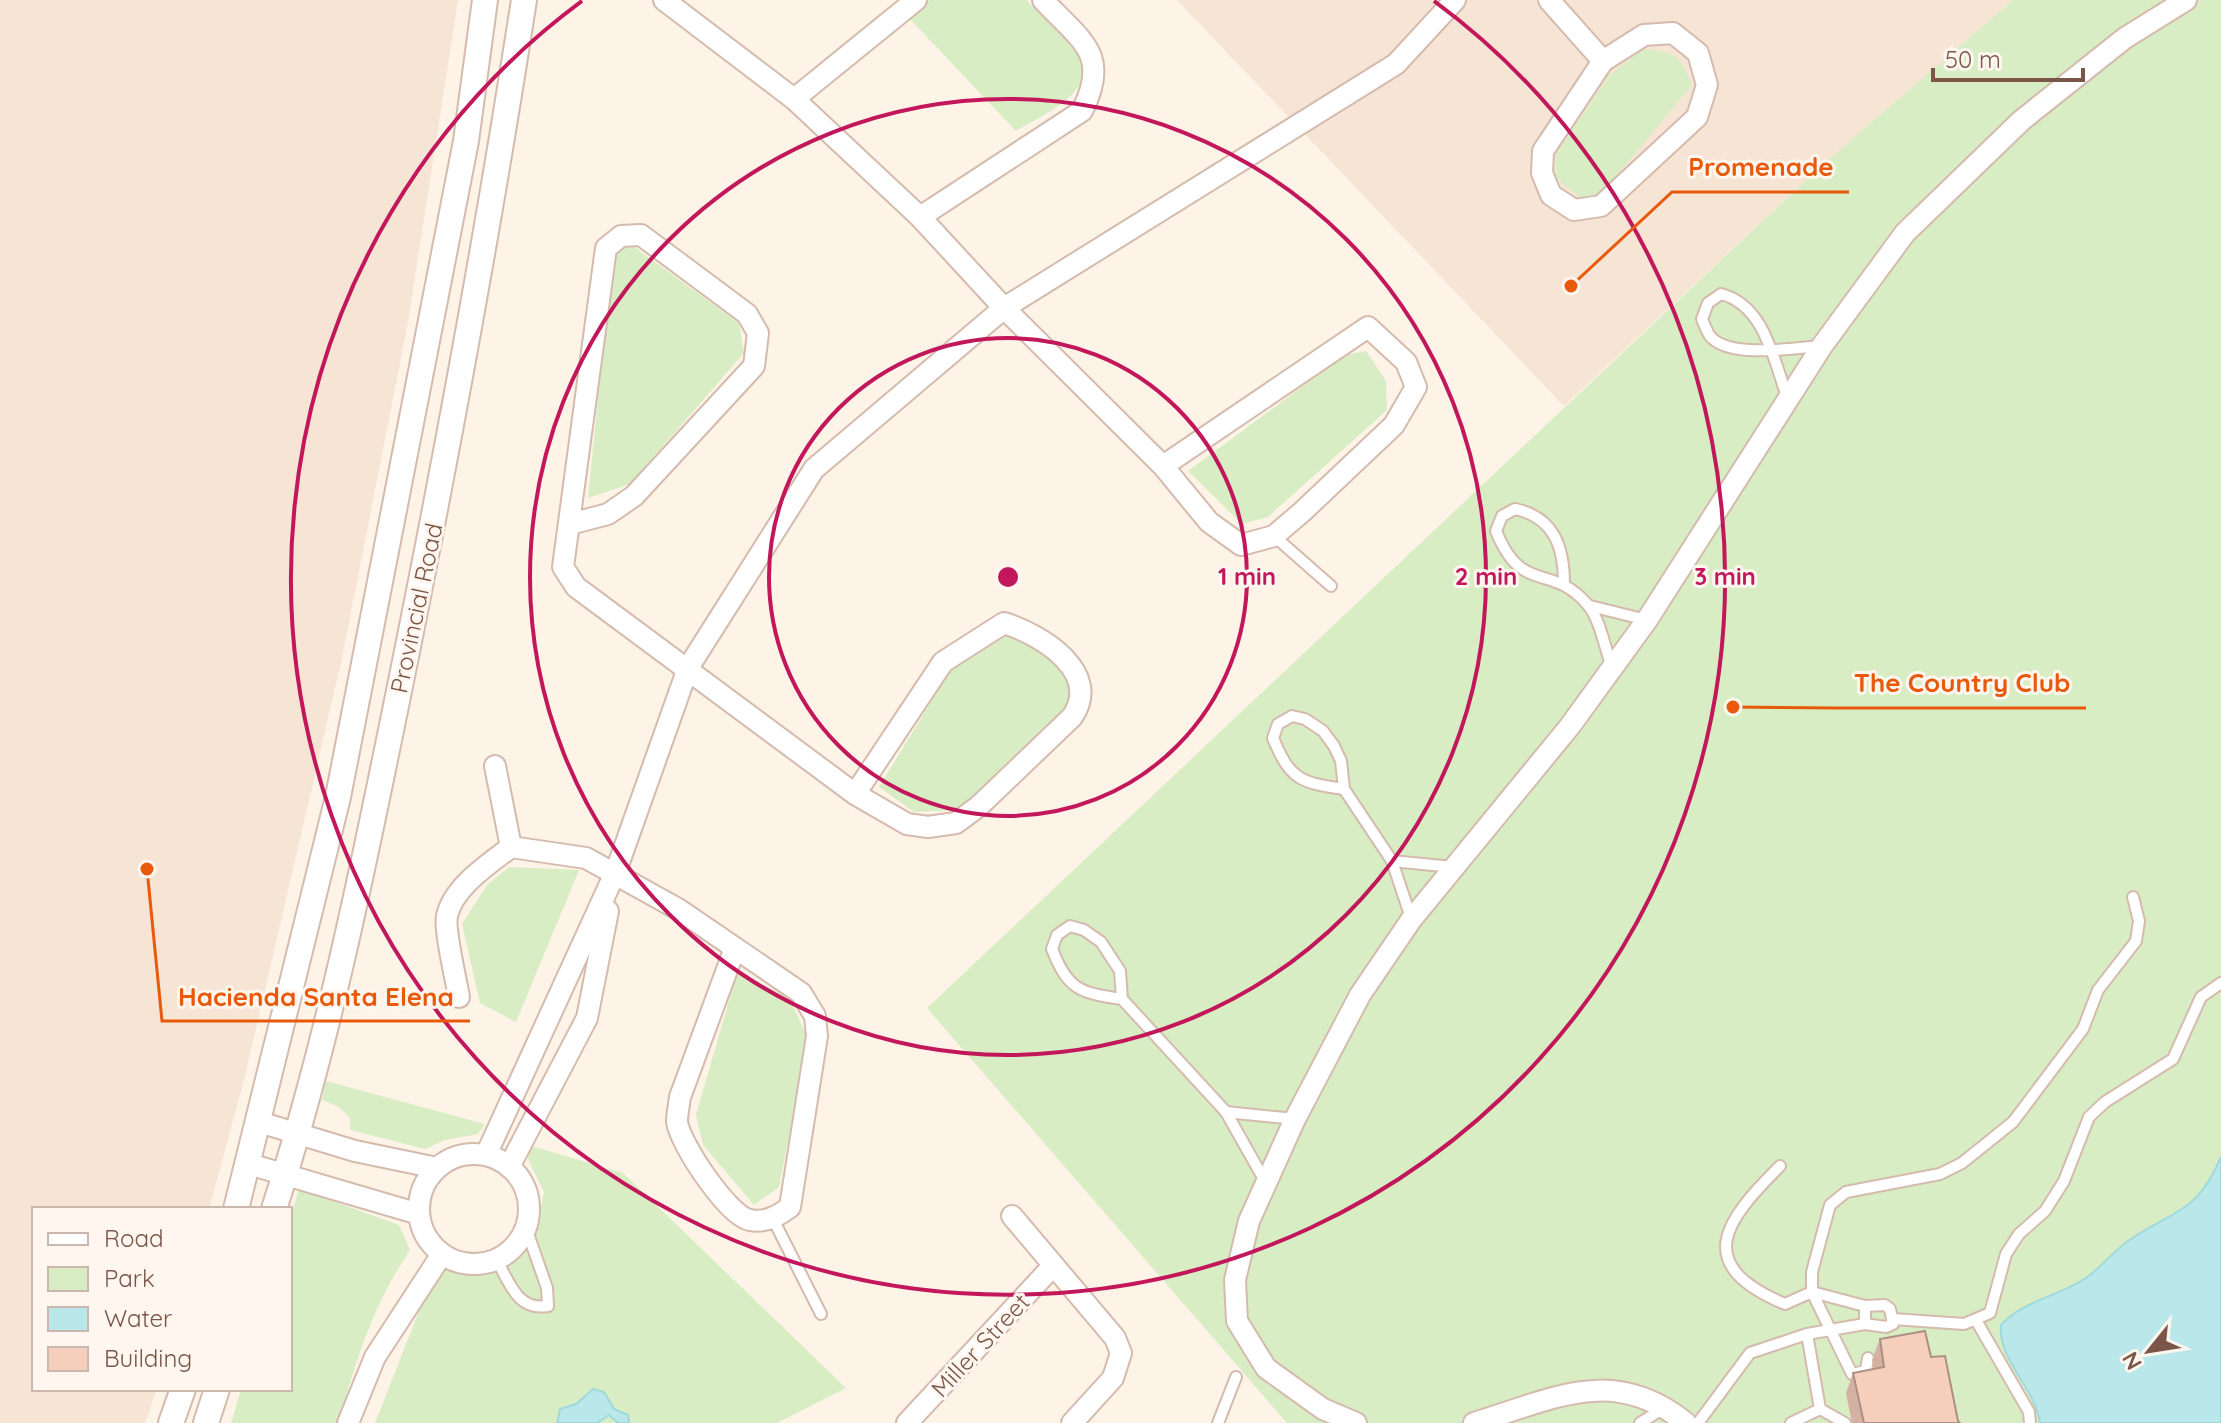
<svg xmlns="http://www.w3.org/2000/svg" width="2221" height="1423" font-family="Quicksand,sans-serif">
  <style>
    .residential { fill: #f6e4d5 }
    .green { fill: #d8edc4 }
    .water { fill: #b9e7ea; stroke: #9fd9dc; stroke-width: 2 }
    .lines { fill: none; stroke-linecap: round; stroke-linejoin: round }
    .service-casing { stroke: #d4bbae; stroke-width: 14 }
    .minor-casing { stroke: #d4bbae; stroke-width: 24 }
    .tertiary-casing { stroke: #d4bbae; stroke-width: 28 }
    .service { stroke: #fff; stroke-width: 10 }
    .minor { stroke: #fff; stroke-width: 20 }
    .tertiary { stroke: #fff; stroke-width: 24 }
    .wall { fill: #d4b1a2 }
    .building { fill: #f6cebc; stroke: #ac9084; stroke-width: 2 }
    .ring { fill: none; stroke: #c2185b; stroke-width: 4 }
    .labels { text-anchor: middle; dominant-baseline: central; stroke-width: 6; stroke-linejoin: round; paint-order: stroke }
    .street-label { font-size: 24px; fill: #7a5649; stroke: #fff7ef }
    .centre { fill: #c2185b; stroke: #fff7ef; stroke-width: 4 }
    .ring-label { font-size: 24px; text-anchor: middle; font-weight: bold; fill: #c2185b; stroke: #fff7ef; stroke-width: 6; stroke-linejoin: round; paint-order: stroke }
    .leader { fill: none; stroke: #e8590c; stroke-width: 3 }
    .callout-dot { fill: #e8590c; stroke: #fff7ef; stroke-width: 3 }
    .callout-label { font-size: 26px; text-anchor: middle; font-weight: bold; fill: #e8590c; stroke: #fff7ef; stroke-width: 6; stroke-linejoin: round; paint-order: stroke }
  </style>
  <rect width="100%" height="100%" fill="#fef3e7"/>
  <!-- residential -->
  <g class="residential">
    <path d="M0 0H458L408 322 342 658 244 1080 209 1209H34V1389H157L145 1423H0Z"/>
    <path d="M1177 0H2013L1821 166 1564 406Z"/>
  </g>
  <!-- green -->
  <g class="green">
    <path d="M930 0H1026L1078 51 1086 73C1074 103 1043 115 1016 131L909 18Z"/>
    <path d="M2013 0H2221V1423H1287L927 1008 1821 166Z"/>
    <path d="M1643 49C1676 52 1679 55 1692 85L1601 195 1581 198 1555 177 1556 154 1609 76Z"/>
    <path d="M630 244 739 323 744 353 630 484 588 498 612 258Z"/>
    <path d="M1366 351 1386 381 1387 410 1268 517 1242 524 1188 471 1345 355Z"/>
    <path d="M1001 632 1053 654 1071 692 1067 714 957 810 914 812 879 787 951 669Z"/>
    <path d="M509 867 579 870 516 1022 480 1003 462 924 487 885Z"/>
    <path d="M737 973 789 997 808 1039 779 1187 754 1205 703 1145 696 1115Z"/>
    <path d="M326 1081 485 1124 478 1134 445 1140 425 1149 350 1130V1118L339 1107 322 1100Z"/>
    <path d="M528 1145 623 1173 846 1388 777 1423H375L423 1301 444 1268 463 1275 485 1273 510 1258 535 1235 544 1192 526 1155Z"/>
    <path d="M299 1189 399 1225 410 1250C374 1303 355 1361 339 1423H231L241 1389H290V1220Z"/>
  </g>
  <!-- water -->
  <g class="water">
    <path d="M2221 1157V1423H2040C2035 1387 1998 1361 2001 1325 2022 1302 2054 1297 2081 1281 2099 1271 2111 1253 2128 1241 2173 1210 2197 1214 2221 1157Z"/>
    <path d="M593 1389 604 1392 614 1409 628 1415 629 1423H618L609 1415 597 1423H557L560 1409 576 1404Z"/>
  </g>
  <g class="lines">
    <!-- service casing -->
    <g class="service-casing">
      <g id="service">
        <path d="M1788 399C1774 362 1765 305 1721 294L1708 303 1702 319C1704 324 1707 332 1710 336 1728 359 1795 348 1822 346"/>
        <path d="M1274 536 1331 586"/>
        <path d="M1564 584C1564 547 1554 517 1515 509L1502 516 1496 531C1522 596 1551 562 1587 604 1600 618 1605 649 1612 667"/>
        <path d="M1590 606 1647 620"/>
        <path d="M1344 789C1301 783 1290 780 1273 738L1278 724 1292 716 1305 719 1323 731 1334 746 1341 761 1344 789 1392 861 1411 918"/>
        <path d="M1392 861 1453 867"/>
        <path d="M1122 999C1080 993 1068 990 1052 949L1057 935 1070 926 1084 930 1101 942 1120 971 1122 999 1226 1112"/>
        <path d="M1780 1166C1726 1220 1690 1264 1785 1304L1812 1292 1865 1306V1324"/>
        <path d="M1266 1183 1226 1112 1295 1119"/>
        <path d="M773 1219 821 1314"/>
        <path d="M496 1259C510 1283 517 1311 548 1306L547 1288 526 1228"/>
        <path d="M1893 1319 1964 1324 1990 1313 2006 1254 2019 1234 2045 1211 2064 1181 2089 1117 2105 1102 2173 1059 2201 997 2221 983"/>
        <path d="M1977 1322 2029 1412 2030 1423"/>
        <path d="M1807 1334 1820 1409"/>
        <path d="M1868 1358 1866 1371 1852 1374 1812 1292V1272L1830 1205 1846 1192 1940 1174 1962 1163 2013 1122 2083 1029 2098 990 2136 941 2139 921 2133 897"/>
        <path d="M1218 1423 1236 1377"/>
        <path d="M1640 1423 1664 1408"/>
        <path d="M1698 1423 1750 1353 1807 1334 1865 1324 1886 1327 1893 1324 1890 1309 1885 1305 1865 1306"/>
        <path d="M1791 1423 1820 1409 1845 1423"/>
      </g>
    </g>
    <!-- minor casing -->
    <g class="minor-casing">
      <g id="minor">
        <path d="M664 0 794 99 920 217 1004 308 1163 466 1209 522 1241 545 1274 536 1302 512 1394 425 1416 387 1406 362 1368 327 1163 466"/>
        <path d="M1549 0 1603 61"/>
        <path d="M1673 33 1698 53 1707 85 1697 117 1601 206 1574 210 1551 195 1542 173 1543 151 1603 61 1644 35Z"/>
        <path d="M794 99 916 0"/>
        <path d="M920 217 1082 111C1111 54 1081 41 1043 0"/>
        <path d="M570 524 608 514 634 496 754 366 758 333 747 314 641 235 621 236 606 248 563 567 576 587 855 794 907 824 928 827 956 823 979 806 1072 717C1103 673 1042 635 1004 623L943 662 855 794"/>
        <path d="M495 766 511 847"/>
        <path d="M459 997C456 980 444 929 447 916 453 887 489 864 511 847L586 858 678 909 801 993 815 1016 817 1036 790 1207C778 1216 766 1223 750 1220 729 1217 680 1144 677 1122 677 1114 679 1105 680 1097L735 948"/>
        <path d="M259 1122 355 1151 437 1168"/>
        <circle cx="474" cy="1209" r="55"/>
        <path d="M486 1155 616 871 688 668 814 469 1004 308 1396 64 1455 0"/>
        <path d="M249 1164 419 1214"/>
        <path d="M509 1167 587 1018 608 911"/>
        <path d="M1012 1216 1115 1338 1121 1353 1113 1378 1072 1423"/>
        <path d="M348 1423 375 1357 442 1254"/>
        <path d="M907 1423 1052 1267"/>
        <path d="M1356 1423 1323 1409 1266 1368 1237 1321 1235 1280 1249 1221 1295 1119 1360 995 1411 920 1570 726 1647 620 1822 346 1905 233 2022 120 2125 38 2186 0"/>
        <path d="M1474 1423C1553 1399 1613 1364 1686 1423"/>
      </g>
    </g>
    <!-- tertiary casing -->
    <g class="tertiary-casing">
      <g id="tertiary">
        <path d="M236 1209 338 797 466 141 485 0"/>
        <path d="M274 1209C328 1042 363 868 398 696 445 465 488 233 524 0"/>
        <path d="M171 1423 183 1389"/>
        <path d="M206 1423 217 1389"/>
      </g>
    </g>
    <!-- service -->
    <use href="#service" class="service"/>
    <!-- minor -->
    <use href="#minor" class="minor"/>
    <!-- tertiary -->
    <use href="#tertiary" class="tertiary"/>
  </g>
  <!-- wall -->
  <path class="wall" d="M1880 1339 1931 1357 1958 1421 1960 1423H1852L1846 1393 1853 1373 1874 1369 1872 1360Z"/>
  <!-- building -->
  <path class="building" d="M1925 1331 1931 1357 1945 1356 1958 1421 1960 1423H1864L1853 1373 1884 1367 1880 1339Z"/>
  <!-- distance rings -->
  <g class="ring">
    <circle cx="1008" cy="577" r="239"/>
    <circle cx="1008" cy="577" r="478"/>
    <path d="M1434 1A717 717 0 1 1 582 1"/>
  </g>
  <g class="labels">
    <!-- street labels -->
    <g class="street-label">
      <text transform="translate(416 608) rotate(-78)">Provincial Road</text>
      <text transform="translate(980 1345) rotate(-47)">Miller Street</text>
    </g>
  </g>
  <circle cx="1008" cy="577" r="12" class="centre"/>
  <g class="ring-label">
    <text x="1247" y="585">1 min</text>
    <text x="1486" y="585">2 min</text>
    <text x="1725" y="585">3 min</text>
  </g>
  <!-- callouts -->
  <path class="leader" d="M1571 286L1672 192H1849M1733 707L1837 708H2086M147 869L162 1021H470"/>
  <g class="callout-dot">
    <circle cx="1571" cy="286" r="8"/>
    <circle cx="1733" cy="707" r="8"/>
    <circle cx="147" cy="869" r="8"/>
  </g>
  <g class="callout-label">
    <text x="1761" y="176">Promenade</text>
    <text x="1962" y="692">The Country Club</text>
    <text x="316" y="1006">Hacienda Santa Elena</text>
  </g>
  <!-- legend -->
  <rect x="32" y="1207" width="260" height="184" fill="#fff7ef" stroke="#cab7ad" stroke-width="2"/>
  <rect x="48" y="1233" width="40" height="12" fill="#ffffff" stroke="#cab7ad" stroke-width="2"/>
  <text x="104" y="1247" font-size="24" fill="#7a5649">Road</text>
  <rect x="48" y="1267" width="40" height="24" fill="#d8edc4" stroke="#cab7ad" stroke-width="2"/>
  <text x="104" y="1287" font-size="24" fill="#7a5649">Park</text>
  <rect x="48" y="1307" width="40" height="24" fill="#b9e7ea" stroke="#cab7ad" stroke-width="2"/>
  <text x="104" y="1327" font-size="24" fill="#7a5649">Water</text>
  <rect x="48" y="1347" width="40" height="24" fill="#f6cebc" stroke="#cab7ad" stroke-width="2"/>
  <text x="104" y="1367" font-size="24" fill="#7a5649">Building</text>
  <!-- north arrow -->
  <g transform="translate(2149 1351) rotate(240)" stroke="#fff7ef" stroke-width="6" paint-order="stroke">
  <path d="M0-6L14 30L0 20L-14 30Z" fill="#7a5649"/>
  <text y="-12" font-size="22" font-weight="bold" text-anchor="middle" fill="#7a5649">N</text>
  </g>
  <!-- scale -->
  <path d="M1933 68v12h150v-12" fill="none" stroke="#7a5649" stroke-width="4"/>
  <text x="1945" y="68" font-size="24" fill="#7a5649" stroke="#fff7ef" stroke-width="6" paint-order="stroke">50 m</text>
</svg>
